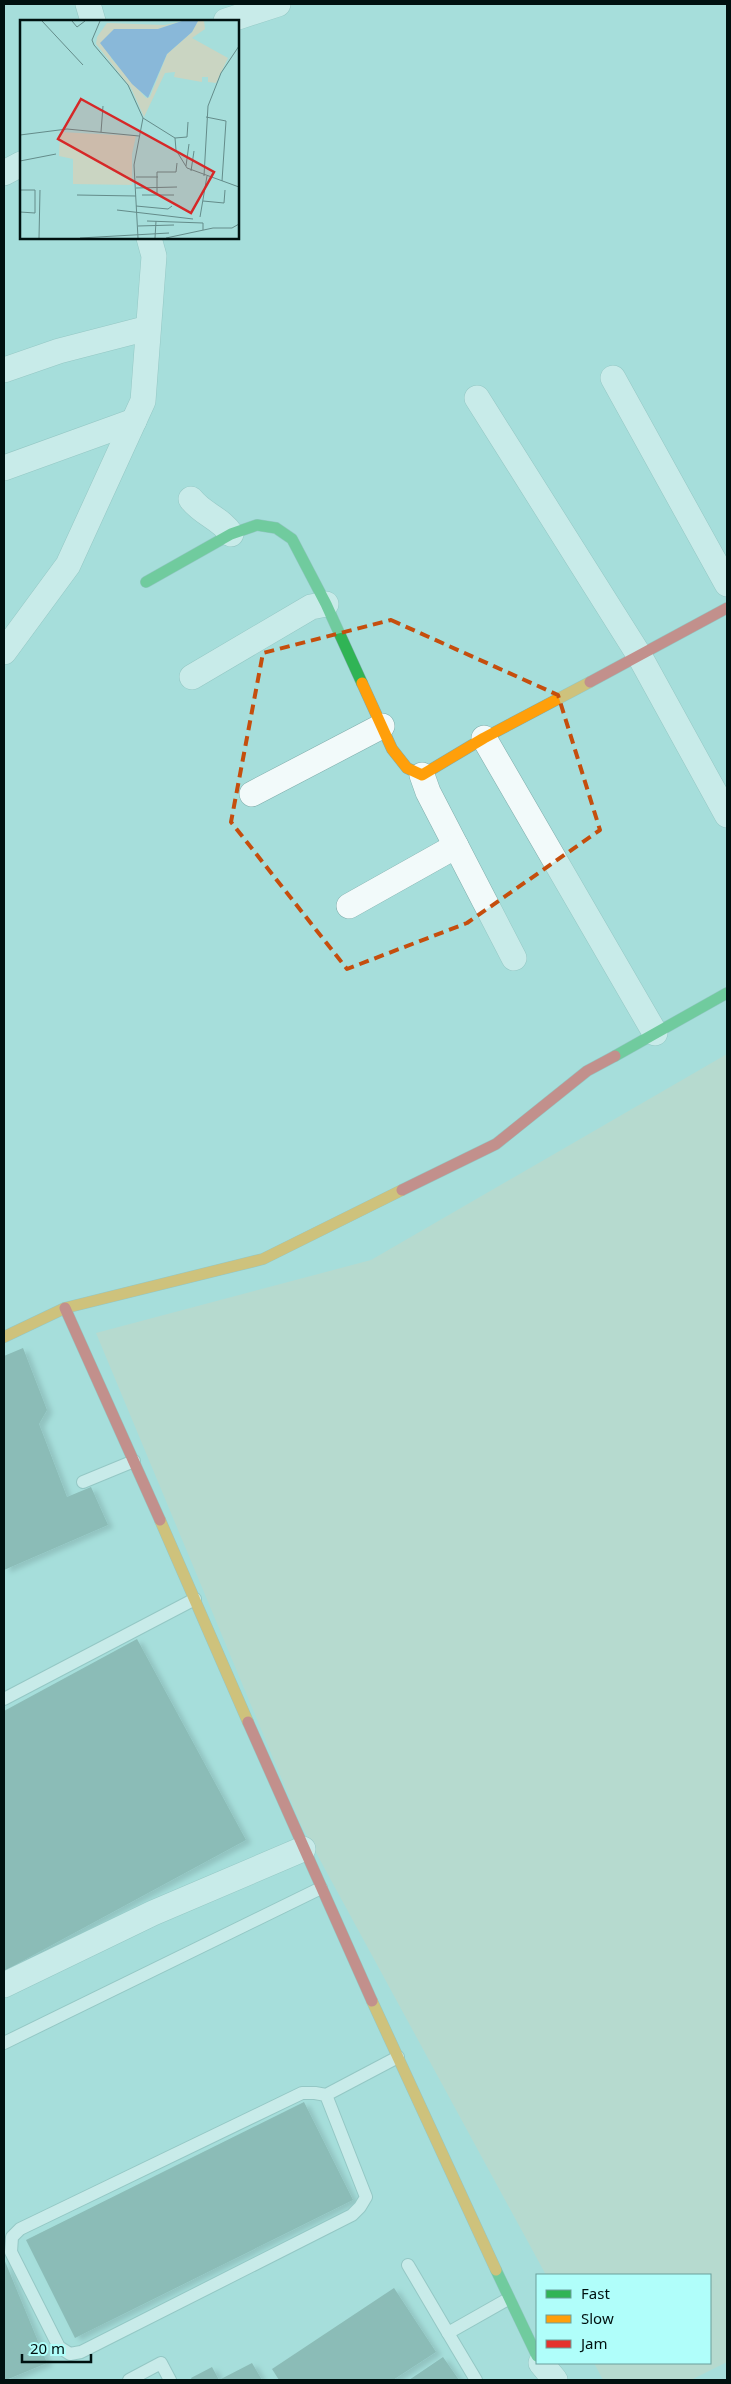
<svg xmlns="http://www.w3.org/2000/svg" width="731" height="2384" font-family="'Noto Sans',sans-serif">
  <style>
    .green { fill: #cad5c2 }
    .building { fill: #6b928c; filter: url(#shadow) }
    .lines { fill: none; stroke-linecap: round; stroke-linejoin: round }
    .lane-casing { stroke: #7eacaa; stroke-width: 14 }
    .street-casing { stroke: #7eacaa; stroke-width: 26 }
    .fast-casing { stroke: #7eacaa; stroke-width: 12 }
    .slow-casing { stroke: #7eacaa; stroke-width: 12 }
    .jam-casing { stroke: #7eacaa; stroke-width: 12 }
    .lane { stroke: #f2fafa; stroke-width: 12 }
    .street { stroke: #f2fafa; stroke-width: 25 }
    .fast { stroke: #30b455; stroke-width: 11 }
    .slow { stroke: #ff9f0a; stroke-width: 11 }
    .jam { stroke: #e5322d; stroke-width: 11 }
    .marked { fill: none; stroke: #c54e0d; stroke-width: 4; stroke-dasharray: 10 6; stroke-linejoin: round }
    .inset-road { fill: none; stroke: #648c8a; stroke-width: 1 }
    .view { fill: #d62828; fill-opacity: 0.15; stroke: #d62828; stroke-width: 2.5 }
    .inset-edge { fill: none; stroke: #001110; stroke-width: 2.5 }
  </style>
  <defs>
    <filter id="shadow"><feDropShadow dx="5.5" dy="3" stdDeviation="2.5" flood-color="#0004"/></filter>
  </defs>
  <rect width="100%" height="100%" fill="#a6dedb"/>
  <!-- green -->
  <path class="green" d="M727 1054V2362L691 2380H603L594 2363H710V2275H546L301 1825 96 1333 371 1260Z"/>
  <!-- building -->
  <g class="building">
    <path d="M23 1348 47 1410 39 1424 67 1497 91 1487 108 1525 4 1570V1356Z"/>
    <path d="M137 1639 246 1840 4 1971V1711Z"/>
    <path d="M304 2102 353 2200 75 2338 26 2240Z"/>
    <path d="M4 2259 47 2363 6 2380H4Z"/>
    <path d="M394 2288 436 2352 393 2380H279L272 2369Z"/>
    <path d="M443 2357 459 2380H409Z"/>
    <path d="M252 2363 262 2380H192L191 2378 212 2367 219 2380Z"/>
  </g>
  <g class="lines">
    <!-- lane casing -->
    <g class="lane-casing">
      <g id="lane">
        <path d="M83 1482 134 1461"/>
        <path d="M4 1699 195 1599"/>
        <path d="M4 2043 321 1888"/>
        <path d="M326 2095 366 2197 360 2207 352 2215 81 2352 70 2354 59 2347 11 2252 12 2237 20 2229 302 2093H315L326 2095 398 2057"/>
        <path d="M408 2265 448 2333 508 2299"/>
        <path d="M448 2333 476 2380"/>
        <path d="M129 2380 161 2363 170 2380"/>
      </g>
    </g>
    <!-- street casing -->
    <g class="street-casing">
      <g id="street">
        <path d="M88 4 93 21"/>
        <path d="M226 21 278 4"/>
        <path d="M4 173 21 164"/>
        <path d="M4 370 59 351 148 328"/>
        <path d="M613 378 727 584"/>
        <path d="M477 398 639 655 727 815"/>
        <path d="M4 468 134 421"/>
        <path d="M191 499C202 514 222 519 231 534"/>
        <path d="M4 652 68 565 143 401 154 256 149 238"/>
        <path d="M192 677 311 607 326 604"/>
        <path d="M484 738 655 1033"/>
        <path d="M422 775 428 792 514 958"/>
        <path d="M252 794 382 726"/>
        <path d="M349 906 456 846"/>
        <path d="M4 1985 153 1913 303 1849"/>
        <path d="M541 2363 555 2380"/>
      </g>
    </g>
    <!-- fast casing -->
    <g class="fast-casing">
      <g id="fast">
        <path d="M146 582 231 534 257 525 276 528 292 539 326 604 362 683"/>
        <path d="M615 1056 727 993"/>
        <path d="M496 2270 537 2356"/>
      </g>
    </g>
    <!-- slow casing -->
    <g class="slow-casing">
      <g id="slow">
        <path d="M362 683 392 749 407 768 422 775 484 738 590 682"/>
        <path d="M4 1337 65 1308 263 1259 402 1190"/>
        <path d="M160 1520 248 1722"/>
        <path d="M372 2001 496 2270"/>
      </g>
    </g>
    <!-- jam casing -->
    <g class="jam-casing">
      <g id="jam">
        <path d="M590 682 727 608"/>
        <path d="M402 1190 496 1144 587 1071 615 1056"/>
        <path d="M65 1308 160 1520"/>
        <path d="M248 1722 372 2001"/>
      </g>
    </g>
    <!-- lane -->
    <use href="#lane" class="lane"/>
    <!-- street -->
    <use href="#street" class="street"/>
    <!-- fast -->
    <use href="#fast" class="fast"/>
    <!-- slow -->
    <use href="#slow" class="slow"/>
    <!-- jam -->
    <use href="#jam" class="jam"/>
  </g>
  <!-- marked area -->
  <path d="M0 0H731V2384H0ZM391 620 558 695 600 830 467 923 347 969 231 822 263 653Z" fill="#a6dedb" fill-opacity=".55" fill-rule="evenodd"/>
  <path class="marked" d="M391 620 558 695 600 830 467 923 347 969 231 822 263 653Z"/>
  <!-- overview -->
  <g transform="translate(20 20)">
    <rect width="219" height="219" fill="#a6dedb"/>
    <path d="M162 1 138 9H94L91 38 126 78 130 77 147 34 172 12 178 1H184L185 9 172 18 208 38 196 63 188 62V57H182V62L154 57 155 52 145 53 124 97 111 68 76 24 77 17 87 3 145 5ZM40 112 116 116 112 134V165L53 164V139L39 136Z" fill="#cad5c2"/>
    <path d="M162 1H178L172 12 147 34 128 78 112 64 80 23 94 9H138Z" fill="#89b8d9"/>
    <path class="inset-road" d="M22 1 63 45M52 1 57 7 65 1M80 1 72 20 74 25 108 65 123 98M186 97 206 101 202 161M81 112 83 86M0 115 47 109 119 116M155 118 167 117 168 102M0 141 36 134M166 146 169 124M171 151 174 131M184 156 188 86 201 53 219 26M116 157H138M116 168 157 167M0 170H15V193L0 192M57 175 116 176M122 175H154M137 175V152H156L157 143M183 181 204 183 205 170M116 186 148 189 152 186M97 190 173 199M180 197 187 156M127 201 183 203V210M118 206 154 205M19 218 20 170M60 218 149 213M118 218 114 145 123 98 155 118 156 130 167 148 219 167M135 218 136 201M146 218 193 208H212L219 204"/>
    <path class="view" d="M61 79 194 152 171 193 38 119Z"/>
    <rect width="219" height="219" class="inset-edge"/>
  </g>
  <!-- border -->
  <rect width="731" height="2384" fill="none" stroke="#001110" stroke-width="10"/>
  <!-- legend -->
  <rect x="536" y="2274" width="175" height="90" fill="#b0fefa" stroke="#6a9f9c"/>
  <rect x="546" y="2290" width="25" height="8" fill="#30b455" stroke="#6a9f9c"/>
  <text x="581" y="2299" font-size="15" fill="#001110">Fast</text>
  <rect x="546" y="2315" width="25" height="8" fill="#ff9f0a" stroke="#6a9f9c"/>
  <text x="581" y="2324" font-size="15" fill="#001110">Slow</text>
  <rect x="546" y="2340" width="25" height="8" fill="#e5322d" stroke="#6a9f9c"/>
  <text x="581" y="2349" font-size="15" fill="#001110">Jam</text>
  <!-- scale -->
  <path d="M22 2354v8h69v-8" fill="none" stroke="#001110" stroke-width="2.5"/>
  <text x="30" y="2354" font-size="15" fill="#001110" stroke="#b0fefa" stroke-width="4" paint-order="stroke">20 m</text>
</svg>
